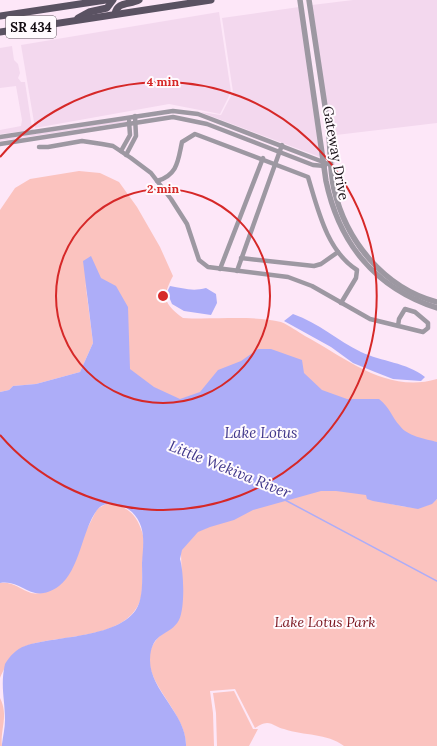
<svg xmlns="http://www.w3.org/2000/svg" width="437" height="746" font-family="Lora,serif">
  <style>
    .built { fill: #f3d8ee }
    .green { fill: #fbc3bf }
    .water { fill: #adadf8 }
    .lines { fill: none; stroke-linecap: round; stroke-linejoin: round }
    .stream { stroke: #adadf8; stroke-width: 1.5 }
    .minor { stroke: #9d98a2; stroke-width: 4.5 }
    .tertiary { stroke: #9d98a2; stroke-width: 5.5 }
    .primary { stroke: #5a5262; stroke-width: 7 }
    .ring { fill: none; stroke: #d62828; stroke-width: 2 }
    .labels { text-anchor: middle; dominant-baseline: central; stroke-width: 4; stroke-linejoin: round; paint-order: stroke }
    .shield { fill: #fffafe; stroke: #5a545a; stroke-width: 1 }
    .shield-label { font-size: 13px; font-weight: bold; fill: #140d13 }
    .street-label { font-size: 14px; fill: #140d13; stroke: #fffafe }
    .park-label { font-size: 14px; font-style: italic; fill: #78121b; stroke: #fffafe }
    .water-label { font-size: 15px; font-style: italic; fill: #40378b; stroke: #fffafe }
    .centre { fill: #d62828; stroke: #fffafe; stroke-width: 2 }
    .ring-label { font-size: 12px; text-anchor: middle; font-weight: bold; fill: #d62828; stroke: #fffafe; stroke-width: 4; stroke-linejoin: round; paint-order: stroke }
  </style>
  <rect width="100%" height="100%" fill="#fde7f8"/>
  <!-- built -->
  <g class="built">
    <path d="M353 0H437V123L336 135 334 141 335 168H334L330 126 312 5Z"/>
    <path d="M299 7 320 157 200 112 221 115 233 92 222 18Z"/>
    <path d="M219 12 231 92 220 114 169 104 35 128 21 45Z"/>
    <path d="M12 46 14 60 18 64 20 73 18 78 21 82H25L32 128 34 130 0 134V130L21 126 22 120 16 86 0 88V48Z"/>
    <path d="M126 120V122L0 141V139Z"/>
  </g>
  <!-- green -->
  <g class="green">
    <path d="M79 171 100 173 119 182 137 207 160 247 173 276C162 297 163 303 183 318 212 320 254 315 281 322 289 325 298 332 305 336 346 358 387 394 437 379V489L381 502C400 505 421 514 437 499V746H344C327 733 304 736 284 729 278 728 273 723 267 723 263 723 258 726 255 728L235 689 210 691 213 713 214 746H186C187 703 113 665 172 626L182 578 181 555 106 411 85 280 93 343 80 372 36 384 13 386 9 390 0 392V210L15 188 30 179Z"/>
    <path d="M108 503C125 506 135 512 141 529 147 543 142 556 142 571 142 580 143 593 140 601 125 641 58 634 26 646 14 650 4 668 0 678V583C12 581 20 589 31 593 35 594 40 593 44 593L88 527 97 509Z"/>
    <path d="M234 691 253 729H258L249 746H217L216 713 213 693Z"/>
    <path d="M0 698C9 716 0 729 2 746H0Z"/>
  </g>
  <!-- water -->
  <g class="water">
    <path d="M91 256 101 278 116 286 128 307 130 369 154 387 180 399 200 392 218 370 241 361 258 349H271L302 360 304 373 322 390 347 399H379C391 409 391 416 400 426 407 436 426 439 437 442V499L432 504 418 509 373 501 367 499 366 495 336 491H321L253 510 234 520 210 527 198 532 182 550 180 559C184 573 185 608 179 620 170 637 151 630 150 660 150 691 187 714 186 746H2V744C3 736 5 728 5 720 5 699 0 686 5 664 10 656 16 649 25 646 55 635 131 639 140 600 143 588 142 575 142 563 143 545 147 527 132 512 123 504 105 499 97 510 82 530 80 570 59 586 31 606 24 579 0 583V392L9 390 13 386 36 384 80 372 93 343 83 261Z"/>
    <path d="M170 286C183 288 192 292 206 288L216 294 217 303 211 315 184 311 172 304 167 292Z"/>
    <path d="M293 314C319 323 338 341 361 352 382 362 406 362 425 377L421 381 393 379 375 372 353 363 331 347 284 321Z"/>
  </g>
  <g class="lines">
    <!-- stream -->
    <path class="stream" d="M285 500 437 581"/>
    <!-- minor -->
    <g class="minor">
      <path d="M0 137 173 111 198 114 331 165"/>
      <path d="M0 144 173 117 207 124 313 165 325 166"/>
      <path d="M39 147H48L82 141 102 144 113 146 131 158 151 173 171 199 187 224 199 260 208 267 288 277 312 286 370 319 423 332 428 328V323L415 312 405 309 399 319 398 326"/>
      <path d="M121 151 130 135 129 121"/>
      <path d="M126 155 136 136 135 116"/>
      <path d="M157 181C178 175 178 160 182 142L195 134 308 177C318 210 327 251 357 270L356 278 341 303"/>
      <path d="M241 258 314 266 321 264 338 252"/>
      <path d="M220 269 263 158"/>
      <path d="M237 271 282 145"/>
    </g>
    <!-- tertiary -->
    <g class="tertiary">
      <path d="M300 0 326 181C339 243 375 288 437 308"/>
      <path d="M309 0C315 42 322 84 328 126 331 147 329 169 334 189 346 241 384 288 437 302"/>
    </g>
    <!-- primary -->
    <g class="primary">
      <path d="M115 14C117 1 130 5 139 0"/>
      <path d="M0 16 106 0"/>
      <path d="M78 18 89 12 107 8 113 0"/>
      <path d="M0 32 211 0"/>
    </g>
  </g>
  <!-- distance rings -->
  <g class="ring">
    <circle cx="163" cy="296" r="107"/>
    <path d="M0 157A214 214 0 1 1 0 435"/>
  </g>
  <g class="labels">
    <!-- shield labels -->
    <rect class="shield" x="6" y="16" width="50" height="22" rx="3"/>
    <g class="shield-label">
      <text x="31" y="27">SR 434</text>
    </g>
    <!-- street labels -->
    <g class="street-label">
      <text transform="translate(336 153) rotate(80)">Gateway Drive</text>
    </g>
    <!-- park labels -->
    <g class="park-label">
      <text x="325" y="622">Lake Lotus Park</text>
    </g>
    <!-- water labels -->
    <g class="water-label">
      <text x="261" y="432">Lake Lotus</text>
      <text transform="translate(230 469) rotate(22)">Little Wekiva River</text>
    </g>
  </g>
  <circle cx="163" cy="296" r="6" class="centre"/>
  <g class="ring-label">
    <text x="163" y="86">4 min</text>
    <text x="163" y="193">2 min</text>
  </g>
</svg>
